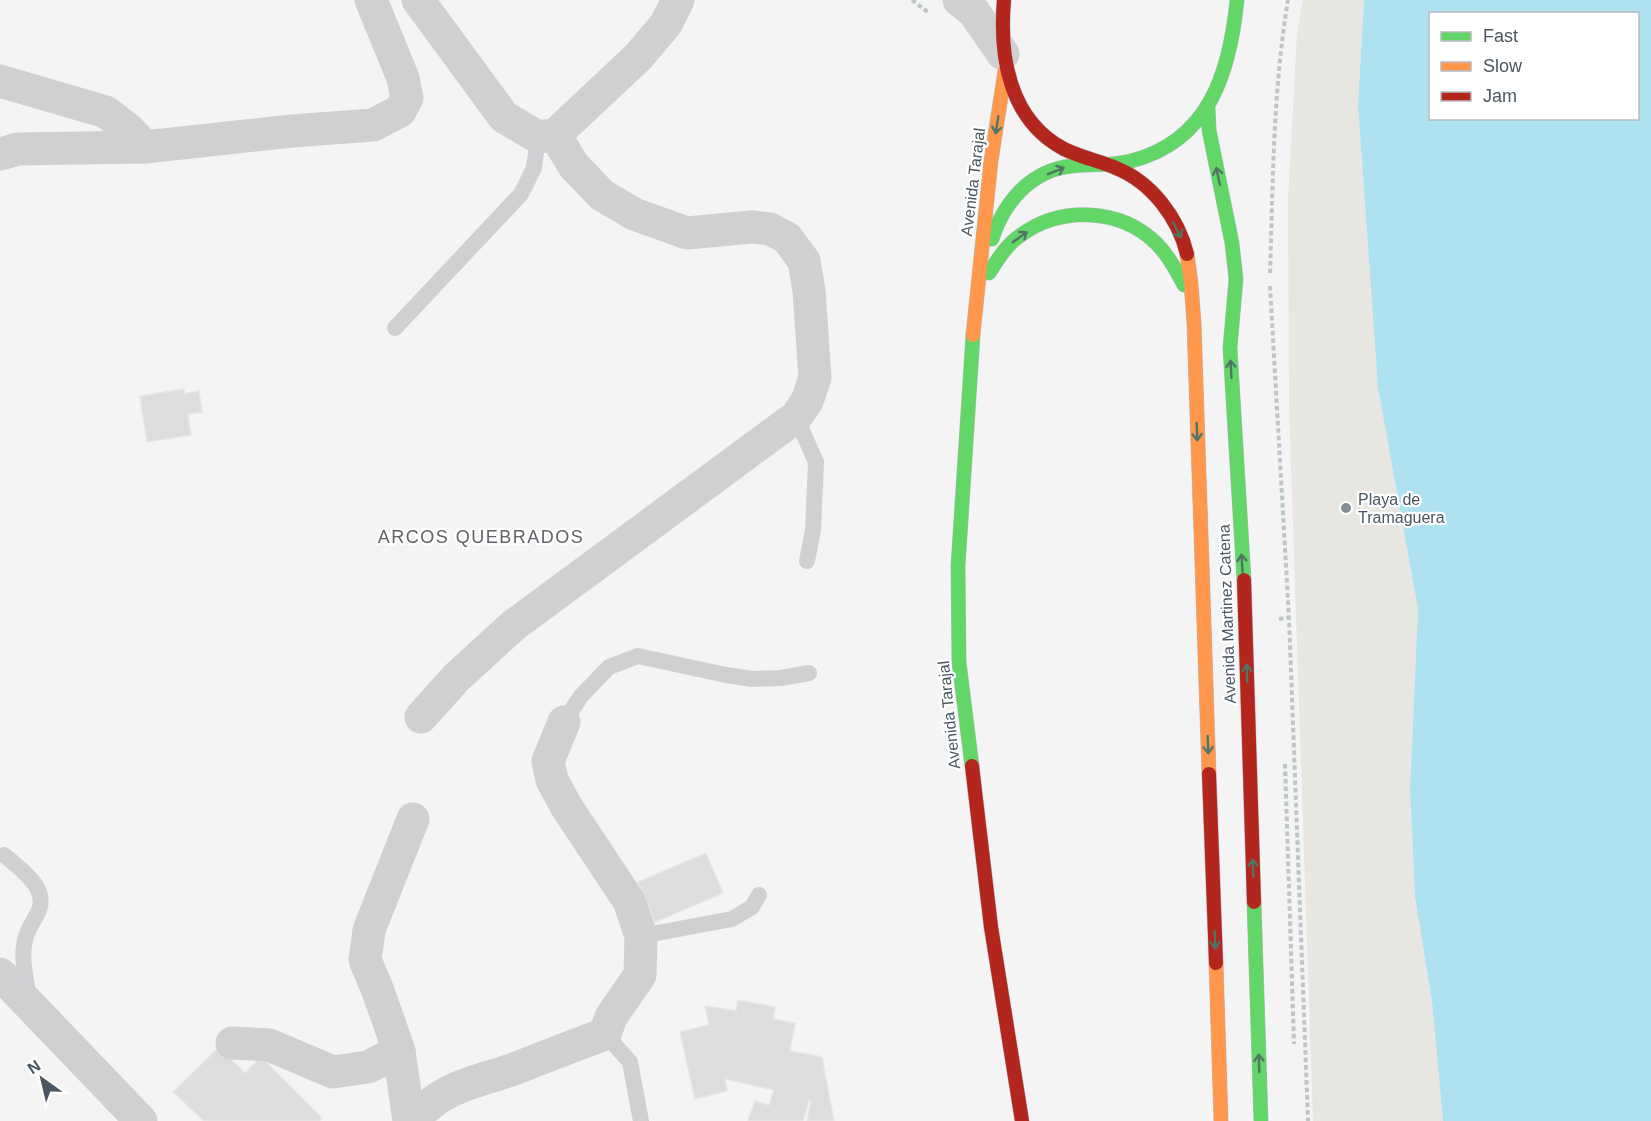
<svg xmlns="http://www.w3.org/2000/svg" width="1651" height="1121" font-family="Helvetica,sans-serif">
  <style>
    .sand { fill: #e7e6e1 }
    .water { fill: #aee2f0; fill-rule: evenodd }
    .building { fill: #ddddde; stroke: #e5e6e7; stroke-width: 1.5 }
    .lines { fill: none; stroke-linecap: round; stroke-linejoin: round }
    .fast-casing { stroke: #b9bec3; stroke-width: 15 }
    .slow-casing { stroke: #b9bec3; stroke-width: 15 }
    .jam-casing { stroke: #b9bec3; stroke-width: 15 }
    .path { stroke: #bcc7c4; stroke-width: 4; stroke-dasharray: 4.5 3; stroke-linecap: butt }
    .lane { stroke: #ced0d2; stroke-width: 16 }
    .street { stroke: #ced0d2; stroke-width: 33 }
    .fast { stroke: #63d668; stroke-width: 14 }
    .slow { stroke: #ff974d; stroke-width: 14 }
    .jam { stroke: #b3261e; stroke-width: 14 }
    .oneway { stroke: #507663 }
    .poi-dot { fill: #868d94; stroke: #fff; stroke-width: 2 }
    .labels { text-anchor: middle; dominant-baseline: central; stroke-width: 4.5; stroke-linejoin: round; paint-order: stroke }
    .street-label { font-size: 16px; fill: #4a5661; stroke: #fff }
    .poi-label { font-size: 16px; fill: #4a5661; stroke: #fff; text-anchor: start }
    .neighbourhood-label { font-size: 18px; letter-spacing: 1.5px; fill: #5f6368; stroke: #fff }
  </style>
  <rect width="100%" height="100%" fill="#f4f4f4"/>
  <!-- sand -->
  <path class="sand" d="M1303 0H1364L1358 105 1378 388 1418 609 1410 789 1415 897 1432 1002 1443 1121H1313L1289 406 1288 199 1297 33Z"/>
  <!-- water -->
  <path class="water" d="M1364 0H1651V1121H1443L1432 1002 1415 897 1410 789 1418 609 1378 388 1358 105ZM1430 14H1638V118H1430Z"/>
  <!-- building -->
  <g class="building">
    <path d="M184 389V394L199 391 202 412 188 414 191 435 147 442 140 396Z"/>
    <path d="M706 853 723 893 655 922 638 882Z"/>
    <path d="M738 1000 775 1007 773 1019 795 1023 790 1051 822 1057 834 1121H807L811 1101 809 1100 803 1121H748L755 1101 769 1105 774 1090 725 1079 727 1091 695 1099 680 1032 709 1025 705 1006 736 1011Z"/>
    <path d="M219 1047 245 1073 261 1057 322 1118 319 1121H204L173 1092Z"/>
  </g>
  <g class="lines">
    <!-- fast casing -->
    <g class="fast-casing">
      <g id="fast">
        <path d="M1208 108 1209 130 1232 243 1236 279 1230 348 1244 580"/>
        <path d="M992 239C1004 202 1031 170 1072 166 1092 164 1112 166 1131 161 1210 141 1230 71 1237 0"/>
        <path d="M989 273C998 259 1007 244 1021 235 1061 206 1120 208 1156 243 1168 255 1176 270 1184 285"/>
        <path d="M972 766 959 662 958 566 973 335"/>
        <path d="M1254 902 1261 1121"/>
      </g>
    </g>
    <!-- slow casing -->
    <g class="slow-casing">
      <g id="slow">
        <path d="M1187 254 1191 283 1194 323 1209 774"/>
        <path d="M973 335 991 161 1005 71"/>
        <path d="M1216 963 1221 1121"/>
      </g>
    </g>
    <!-- jam casing -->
    <g class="jam-casing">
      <g id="jam">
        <path d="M1004 0C999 56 1009 120 1064 149 1080 157 1099 161 1116 168 1151 182 1178 217 1187 254"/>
        <path d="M1244 580 1254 902"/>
        <path d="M972 766 991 927 1022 1121"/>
        <path d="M1209 774 1216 963"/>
      </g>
    </g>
    <!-- path -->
    <g class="path">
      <path d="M912 0 929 13"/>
      <path d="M1270 273C1273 182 1273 90 1288 0"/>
      <path d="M1270 286 1289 618"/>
      <path d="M1279 619 1289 618 1308 1121"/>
      <path d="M1285 764 1294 1044"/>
    </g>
    <!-- lane -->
    <g class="lane">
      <path d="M395 328 521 194 534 168 538 137"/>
      <path d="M796 417 816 462 813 530 807 561"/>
      <path d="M564 722 581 696 609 667 638 656 726 675 752 679 781 678 809 673"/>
      <path d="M4 855C19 868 48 887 39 910 35 920 27 929 25 940 20 959 27 981 29 1000"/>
      <path d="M641 936 732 919 752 907 759 895"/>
      <path d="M605 1034 630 1062 641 1121"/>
    </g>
    <!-- street -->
    <g class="street">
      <path d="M418 0 504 117 538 137 555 135 638 57 666 24 678 0"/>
      <path d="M959 0 974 12 1003 54"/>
      <path d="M0 81 106 112 129 130 145 147"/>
      <path d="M0 154 18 149 145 147 292 131 373 125 400 111 407 98 403 78 371 0"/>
      <path d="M421 717 457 677 514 625 796 417 807 401 815 378 809 291 804 261 787 238 770 229 752 227 687 233 634 214 602 195 574 166 555 135"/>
      <path d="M0 974 141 1121"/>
      <path d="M232 1043 269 1045 333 1072 368 1067 399 1051"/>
      <path d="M409 1121 399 1051 378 991 365 960 369 930 413 819"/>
      <path d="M413 1121C442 1086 474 1083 514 1069 545 1057 575 1045 605 1034L611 1017 640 975 641 936 629 901 566 806 552 780 548 761 564 722"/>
    </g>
    <!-- fast -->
    <use href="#fast" class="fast"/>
    <!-- slow -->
    <use href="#slow" class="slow"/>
    <!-- jam -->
    <use href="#jam" class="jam"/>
  </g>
  <!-- one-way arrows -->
  <defs><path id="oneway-shaft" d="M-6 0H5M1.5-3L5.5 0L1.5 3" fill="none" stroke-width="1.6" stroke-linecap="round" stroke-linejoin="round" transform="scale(1.5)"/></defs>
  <g class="oneway">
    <use href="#oneway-shaft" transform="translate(997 125) rotate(99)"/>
    <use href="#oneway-shaft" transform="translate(1056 171) rotate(-22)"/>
    <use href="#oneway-shaft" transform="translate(1218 176) rotate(-102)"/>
    <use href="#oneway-shaft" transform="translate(1177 230) rotate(63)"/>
    <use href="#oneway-shaft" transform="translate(1020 237) rotate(-36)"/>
    <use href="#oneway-shaft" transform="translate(1231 369) rotate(-93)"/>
    <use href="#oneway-shaft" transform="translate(1197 432) rotate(88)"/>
    <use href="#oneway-shaft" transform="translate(1242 563) rotate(-93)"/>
    <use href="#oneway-shaft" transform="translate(1247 673) rotate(-91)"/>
    <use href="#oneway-shaft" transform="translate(1208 745) rotate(88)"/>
    <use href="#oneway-shaft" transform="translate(1253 868) rotate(-92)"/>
    <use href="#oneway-shaft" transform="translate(1215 940) rotate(88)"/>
    <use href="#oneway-shaft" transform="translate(1259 1063) rotate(-92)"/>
  </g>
  <!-- markers -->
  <circle class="poi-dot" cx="1346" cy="508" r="6"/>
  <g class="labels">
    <!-- street labels -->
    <g class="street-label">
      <text transform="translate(973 182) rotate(-83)">Avenida Tarajal</text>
      <text transform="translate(1227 614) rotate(-92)">Avenida Martinez Catena</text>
      <text transform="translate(949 715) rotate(-96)">Avenida Tarajal</text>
    </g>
    <!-- poi labels -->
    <g class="poi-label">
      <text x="1358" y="499">Playa de<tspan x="1358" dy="18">Tramaguera</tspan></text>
    </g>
    <!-- neighbourhood labels -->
    <g class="neighbourhood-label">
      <text x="481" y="537">ARCOS QUEBRADOS</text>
    </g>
  </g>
  <!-- legend -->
  <rect x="1429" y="12" width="210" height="108" fill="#ffffff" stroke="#b7bbc0" stroke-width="1.5"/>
  <rect x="1441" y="32" width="30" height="9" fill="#63d668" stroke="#b7bbc0" stroke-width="1.5"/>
  <text x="1483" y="42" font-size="18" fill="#4a5661">Fast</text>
  <rect x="1441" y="62" width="30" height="9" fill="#ff974d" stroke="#b7bbc0" stroke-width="1.5"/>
  <text x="1483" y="72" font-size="18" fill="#4a5661">Slow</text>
  <rect x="1441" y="92" width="30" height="9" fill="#b3261e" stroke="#b7bbc0" stroke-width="1.5"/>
  <text x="1483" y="102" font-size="18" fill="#4a5661">Jam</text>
  <!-- north arrow -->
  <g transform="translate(42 1079) rotate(326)" stroke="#ffffff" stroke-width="4.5" paint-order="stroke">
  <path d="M0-4.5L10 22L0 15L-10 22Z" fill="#4a5661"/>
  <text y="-9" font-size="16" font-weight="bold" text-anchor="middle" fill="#4a5661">N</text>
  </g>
</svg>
